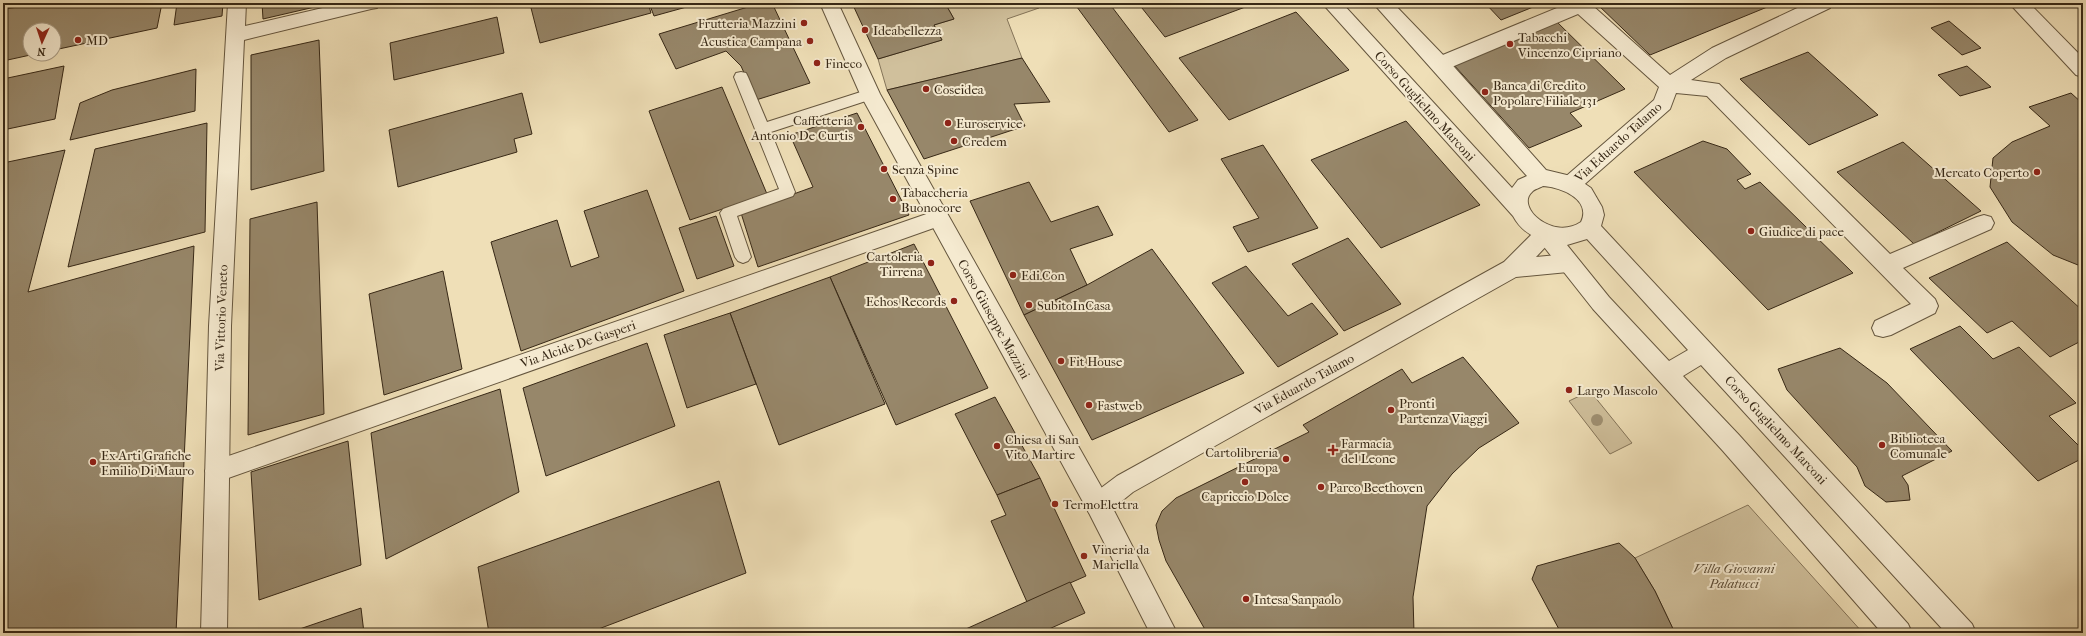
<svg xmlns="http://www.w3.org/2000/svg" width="2086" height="636" font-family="'IM FELL French Canon',serif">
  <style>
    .green { fill: #d0c09c; stroke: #847459 }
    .building { fill: #97876a; stroke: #372816 }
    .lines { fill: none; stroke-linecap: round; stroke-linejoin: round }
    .service-casing { stroke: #65563e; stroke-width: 2 }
    .minor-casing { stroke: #65563e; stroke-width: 2 }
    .tertiary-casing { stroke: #65563e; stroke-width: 2 }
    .service { fill: #f5ead0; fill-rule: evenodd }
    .minor { fill: #f5ead0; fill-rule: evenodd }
    .tertiary { fill: #f5ead0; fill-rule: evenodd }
    .tree { fill: #9f8f71 }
    .poi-dot { fill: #8f2418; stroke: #f5ead0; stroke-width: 1.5 }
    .labels { text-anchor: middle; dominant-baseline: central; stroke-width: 4; stroke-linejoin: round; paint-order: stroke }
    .poi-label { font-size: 13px; fill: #372816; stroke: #f5ead0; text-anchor: start }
    .street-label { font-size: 13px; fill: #372816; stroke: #f5ead0 }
    .park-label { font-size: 13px; font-style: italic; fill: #5d4e38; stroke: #f5ead0 }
  </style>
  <rect width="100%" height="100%" fill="#efdfb7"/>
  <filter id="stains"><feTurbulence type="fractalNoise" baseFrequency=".005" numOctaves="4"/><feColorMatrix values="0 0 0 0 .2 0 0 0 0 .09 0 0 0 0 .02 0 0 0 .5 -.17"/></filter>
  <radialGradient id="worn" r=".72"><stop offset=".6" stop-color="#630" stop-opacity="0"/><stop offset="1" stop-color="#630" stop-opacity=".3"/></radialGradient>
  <!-- green -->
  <g class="green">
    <path d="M945 3H1036L1039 8 1007 19 1022 58 887 90 878 59 942 40 934 25 954 19Z"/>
    <path d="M1590 391 1632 443 1610 454 1569 401Z"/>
    <path d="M1748 505 1863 633H1675L1655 591 1635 558Z"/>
  </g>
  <!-- building -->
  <g class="building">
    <path d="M50 3H162L157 28 54 50V30H30V54H35L3 61V9Z"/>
    <path d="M177 3H223L222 16 174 25Z"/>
    <path d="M262 3H332L263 19Z"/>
    <path d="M534 3H648L651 13 540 43 530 4Z"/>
    <path d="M649 3H701L654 16Z"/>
    <path d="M761 3H772L810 83 756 100 741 66 726 51 676 69 659 34Z"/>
    <path d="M852 3H945L954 19 934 25 942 40 878 59Z"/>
    <path d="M1074 3H1109L1198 120 1169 132Z"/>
    <path d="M1138 3H1256L1165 37Z"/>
    <path d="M1485 3H1543L1501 20Z"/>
    <path d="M1601 3H1777L1650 55 1597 4Z"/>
    <path d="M1296 12 1349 70 1229 120 1179 58Z"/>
    <path d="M497 17 504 53 394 80 390 43Z"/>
    <path d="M1555 20 1625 89 1570 113 1582 126 1529 148 1453 64Z"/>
    <path d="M1949 21 1981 48 1962 55 1931 28Z"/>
    <path d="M319 40 324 171 251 190V55Z"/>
    <path d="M1808 52 1878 115 1809 145 1740 79Z"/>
    <path d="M1022 58 1050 102 1014 104 1025 126 924 159 887 90Z"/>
    <path d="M64 66 55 119 3 130V79Z"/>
    <path d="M1967 66 1991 87 1960 96 1938 75Z"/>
    <path d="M196 69 195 111 70 140 80 103 112 90Z"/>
    <path d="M722 87 767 194 690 220 649 111Z"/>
    <path d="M522 93 532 134 514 139 517 152 398 187 389 130Z"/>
    <path d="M2071 93 2083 104V267L2053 255 2012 222 1990 187 1993 158 2012 142 2050 126 2029 107Z"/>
    <path d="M857 113 909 215 758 267 741 213 813 187 790 135Z"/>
    <path d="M1406 121 1480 205 1381 248 1311 160Z"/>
    <path d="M207 123 205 232 68 267 95 149Z"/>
    <path d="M1703 141 1727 149 1751 174 1737 180 1745 189 1760 182 1853 273 1768 310 1634 172Z"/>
    <path d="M1903 142 1981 211 1914 244 1837 172Z"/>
    <path d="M1263 145 1318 228 1248 252 1233 227 1259 218 1221 159Z"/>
    <path d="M65 150 28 292 194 246 176 633H3V163Z"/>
    <path d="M1029 182 1051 222 1098 206 1113 235 1070 249 1087 285 1024 315 970 201Z"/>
    <path d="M647 190 684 291 521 351 491 242 557 220 571 267 599 257 584 211Z"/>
    <path d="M317 202 324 414 248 435 250 219Z"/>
    <path d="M716 216 734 266 697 279 679 228Z"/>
    <path d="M1348 238 1401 304 1344 331 1292 264Z"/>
    <path d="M2007 242 2083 311V340L2050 357 2012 321 1987 333 1929 278Z"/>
    <path d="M914 244 988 388 896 425 830 277Z"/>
    <path d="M1152 249 1244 373 1092 440 1024 315 1087 285Z"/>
    <path d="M1246 266 1288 316 1312 303 1338 334 1278 367 1212 283Z"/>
    <path d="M443 271 462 369 384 395 369 294Z"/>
    <path d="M830 277 885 404 779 445 730 313Z"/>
    <path d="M730 313 756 384 687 408 664 335Z"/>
    <path d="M1960 326 1993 359 2019 347 2076 403 2049 416 2083 450V458L2038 481 1910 349Z"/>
    <path d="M647 343 675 426 546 476 523 388Z"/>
    <path d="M1840 348 1887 383 1952 451 1902 476 1908 485 1910 500 1886 502 1865 486 1857 467 1787 390 1778 369Z"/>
    <path d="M1463 357 1519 423 1479 448 1452 474 1427 506 1413 597 1414 633H1207L1166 561 1159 540 1156 525 1162 511 1176 498 1309 432 1303 425 1402 369 1412 383Z"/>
    <path d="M500 389 519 492 386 559 371 433Z"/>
    <path d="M995 397 1040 478 997 495 955 414Z"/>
    <path d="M348 441 361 565 259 600 251 472Z"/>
    <path d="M1040 478 1086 576 1027 602 991 521 1006 515 997 495Z"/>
    <path d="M719 481 746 573 588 633H489L478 567Z"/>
    <path d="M1619 543 1635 558 1655 591 1675 633H1561L1532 579 1537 566Z"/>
    <path d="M1070 582 1085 613 1040 633H957Z"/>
    <path d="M361 608 364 633H288Z"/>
  </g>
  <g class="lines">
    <!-- service casing -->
    <g class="service-casing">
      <path id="service" d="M741 72 746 73 748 77 767 122 870 89 875 90 877 94 875 98 771 132 795 192 793 196 737 216 751 257 748 261 743 263 738 261 735 257 720 213 723 209 779 189 734 77 736 73Z"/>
    </g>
    <!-- minor casing -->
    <g class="minor-casing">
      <g id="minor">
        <path d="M1569 3H1595L1593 6 1670 75 1712 48 1808 3H1833L1830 8 1726 58 1691 80 1719 84 1890 254 1977 217 1984 215 1991 217 1994 223 1991 229 1903 268 1935 299 1938 306 1935 313 1891 335 1883 337 1875 335 1872 328 1875 321 1911 304 1707 96 1676 93 1670 109 1578 190 1571 192 1564 190 1561 184 1564 178 1654 100 1659 87 1578 14 1447 69 1440 71 1433 69 1430 64 1433 59Z"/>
        <path d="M2009 3H2029L2083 58V77L2076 75Z"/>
        <path d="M938 210 945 212 948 218 945 224 217 482 209 479 205 471 209 463 217 460Z"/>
        <path d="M1545 225 1552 228 1556 234 1552 240 1536 257 1568 254 1576 257 1579 263 1576 269 1568 272 1516 277 1133 492 1107 513 1098 516 1089 513 1086 505 1089 497 1117 476 1504 262 1538 228Z"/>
      </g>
    </g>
    <!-- tertiary casing -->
    <g class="tertiary-casing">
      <g id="tertiary">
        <path d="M228 3H246L245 26 344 3H380L377 8 371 9 244 40 231 326 227 633H201L209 326Z"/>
        <path d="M820 3H838L880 94 1107 497 1177 633H1150L1089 513 860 94Z"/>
        <path d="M1322 3H1342L1512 188 1518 180 1527 176 1373 3H1393L1447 59 1546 170 1575 177 1591 188 1602 207 1604 215 1601 226 1972 624 1976 633H1946L1701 365 1683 376 1739 435 1908 624 1912 633H1882L1723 451 1593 309 1537 238C1526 233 1519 227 1513 216ZM1543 186C1560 187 1592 199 1581 222 1553 241 1515 207 1532 192 1534 189 1540 188 1543 186ZM1587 239 1688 350 1669 361 1609 297 1567 245Z"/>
      </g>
    </g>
    <!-- service -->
    <use href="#service" class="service"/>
    <!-- minor -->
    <use href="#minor" class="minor"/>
    <!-- tertiary -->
    <use href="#tertiary" class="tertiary"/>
  </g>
  <!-- trees -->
  <circle class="tree" cx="1597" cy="420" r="6"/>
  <!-- markers -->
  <g class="poi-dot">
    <circle cx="804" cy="23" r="4"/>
    <circle cx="865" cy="30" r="4"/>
    <circle cx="78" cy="40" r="4"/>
    <circle cx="810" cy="41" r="4"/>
    <circle cx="1510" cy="44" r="4"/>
    <circle cx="817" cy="63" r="4"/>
    <circle cx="926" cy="89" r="4"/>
    <circle cx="1485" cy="92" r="4"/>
    <circle cx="948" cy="123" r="4"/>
    <circle cx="861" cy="127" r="4"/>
    <circle cx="954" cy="141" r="4"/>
    <circle cx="884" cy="169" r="4"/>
    <circle cx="2037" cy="172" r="4"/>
    <circle cx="893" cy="199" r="4"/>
    <circle cx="1751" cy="231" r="4"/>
    <circle cx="931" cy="263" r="4"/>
    <circle cx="1013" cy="275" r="4"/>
    <circle cx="954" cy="301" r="4"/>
    <circle cx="1029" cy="305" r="4"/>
    <circle cx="1061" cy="361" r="4"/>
    <circle cx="1569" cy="390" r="4"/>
    <circle cx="1089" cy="405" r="4"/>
    <circle cx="1391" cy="410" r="4"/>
    <circle cx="1882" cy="445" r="4"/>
    <circle cx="997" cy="446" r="4"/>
    <path d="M1331 444h4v4h4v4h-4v4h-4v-4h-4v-4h4z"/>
    <circle cx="1286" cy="459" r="4"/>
    <circle cx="93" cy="462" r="4"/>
    <circle cx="1245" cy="482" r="4"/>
    <circle cx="1321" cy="487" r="4"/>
    <circle cx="1055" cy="504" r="4"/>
    <circle cx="1084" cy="556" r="4"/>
    <circle cx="1246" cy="599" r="4"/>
  </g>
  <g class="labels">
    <!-- poi labels -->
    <g class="poi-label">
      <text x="796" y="23" text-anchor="end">Frutteria Mazzini</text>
      <text x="873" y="30">Ideabellezza</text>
      <text x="1518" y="37">Tabacchi<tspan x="1518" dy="15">Vincenzo Cipriano</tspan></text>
      <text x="86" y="40">MD</text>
      <text x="802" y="41" text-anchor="end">Acustica Campana</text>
      <text x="825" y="63">Fineco</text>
      <text x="1493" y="85">Banca di Credito<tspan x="1493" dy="15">Popolare Filiale 131</tspan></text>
      <text x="934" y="89">Coseidea</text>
      <text x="853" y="120" text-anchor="end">Caffetteria<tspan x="853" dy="15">Antonio De Curtis</tspan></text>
      <text x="956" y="123">Euroservice</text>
      <text x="962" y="141">Credem</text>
      <text x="892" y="169">Senza Spine</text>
      <text x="2029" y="172" text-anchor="end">Mercato Coperto</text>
      <text x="901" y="192">Tabaccheria<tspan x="901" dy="15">Buonocore</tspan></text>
      <text x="1759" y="231">Giudice di pace</text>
      <text x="923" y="256" text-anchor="end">Cartoleria<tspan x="923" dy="15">Tirrena</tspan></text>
      <text x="1021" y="275">Edi.Con</text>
      <text x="946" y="301" text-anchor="end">Echos Records</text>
      <text x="1037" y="305">SubitoInCasa</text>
      <text x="1069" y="361">Fit House</text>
      <text x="1577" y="390">Largo Mascolo</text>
      <text x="1399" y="403">Pronti<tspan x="1399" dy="15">Partenza Viaggi</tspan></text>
      <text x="1097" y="405">Fastweb</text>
      <text x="1890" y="438">Biblioteca<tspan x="1890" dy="15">Comunale</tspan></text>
      <text x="1005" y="439">Chiesa di San<tspan x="1005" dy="15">Vito Martire</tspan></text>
      <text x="1341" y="443">Farmacia<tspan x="1341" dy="15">del Leone</tspan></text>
      <text x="1278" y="452" text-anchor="end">Cartolibreria<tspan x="1278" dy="15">Europa</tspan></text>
      <text x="101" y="455">Ex Arti Grafiche<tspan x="101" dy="15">Emilio Di Mauro</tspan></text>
      <text x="1329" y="487">Parco Beethoven</text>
      <text x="1245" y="496" text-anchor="middle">Capriccio Dolce</text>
      <text x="1063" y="504">TermoElettra</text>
      <text x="1092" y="549">Vineria da<tspan x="1092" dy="15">Mariella</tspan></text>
      <text x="1254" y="599">Intesa Sanpaolo</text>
    </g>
    <!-- street labels -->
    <g class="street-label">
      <text transform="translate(1425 106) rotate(48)">Corso Guglielmo Marconi</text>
      <text transform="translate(1618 142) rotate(-42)">Via Eduardo Talamo</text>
      <text transform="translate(221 318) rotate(-88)">Via Vittorio Veneto</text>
      <text transform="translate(994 319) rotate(61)">Corso Giuseppe Mazzini</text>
      <text transform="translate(578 344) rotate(-19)">Via Alcide De Gasperi</text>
      <text transform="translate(1304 384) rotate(-29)">Via Eduardo Talamo</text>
      <text transform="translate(1776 430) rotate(47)">Corso Guglielmo Marconi</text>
    </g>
    <!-- park labels -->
    <g class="park-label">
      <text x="1734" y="568">Villa Giovanni<tspan x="1734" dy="15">Palatucci</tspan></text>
    </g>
  </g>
  <!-- margin -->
  <rect width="2086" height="636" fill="none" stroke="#efdfb7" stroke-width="16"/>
  <rect x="4" y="4" width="2078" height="628" fill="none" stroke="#372816" stroke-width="2"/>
  <rect x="8" y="8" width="2070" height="620" fill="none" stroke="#372816"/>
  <!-- north arrow -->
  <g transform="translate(42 42) rotate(183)"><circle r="19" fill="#f5ead0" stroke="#a99c86"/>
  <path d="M0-3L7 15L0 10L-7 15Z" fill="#8f2418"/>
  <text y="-6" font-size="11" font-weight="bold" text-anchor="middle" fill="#372816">N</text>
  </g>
  <rect width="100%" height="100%" filter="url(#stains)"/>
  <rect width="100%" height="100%" fill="url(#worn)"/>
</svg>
